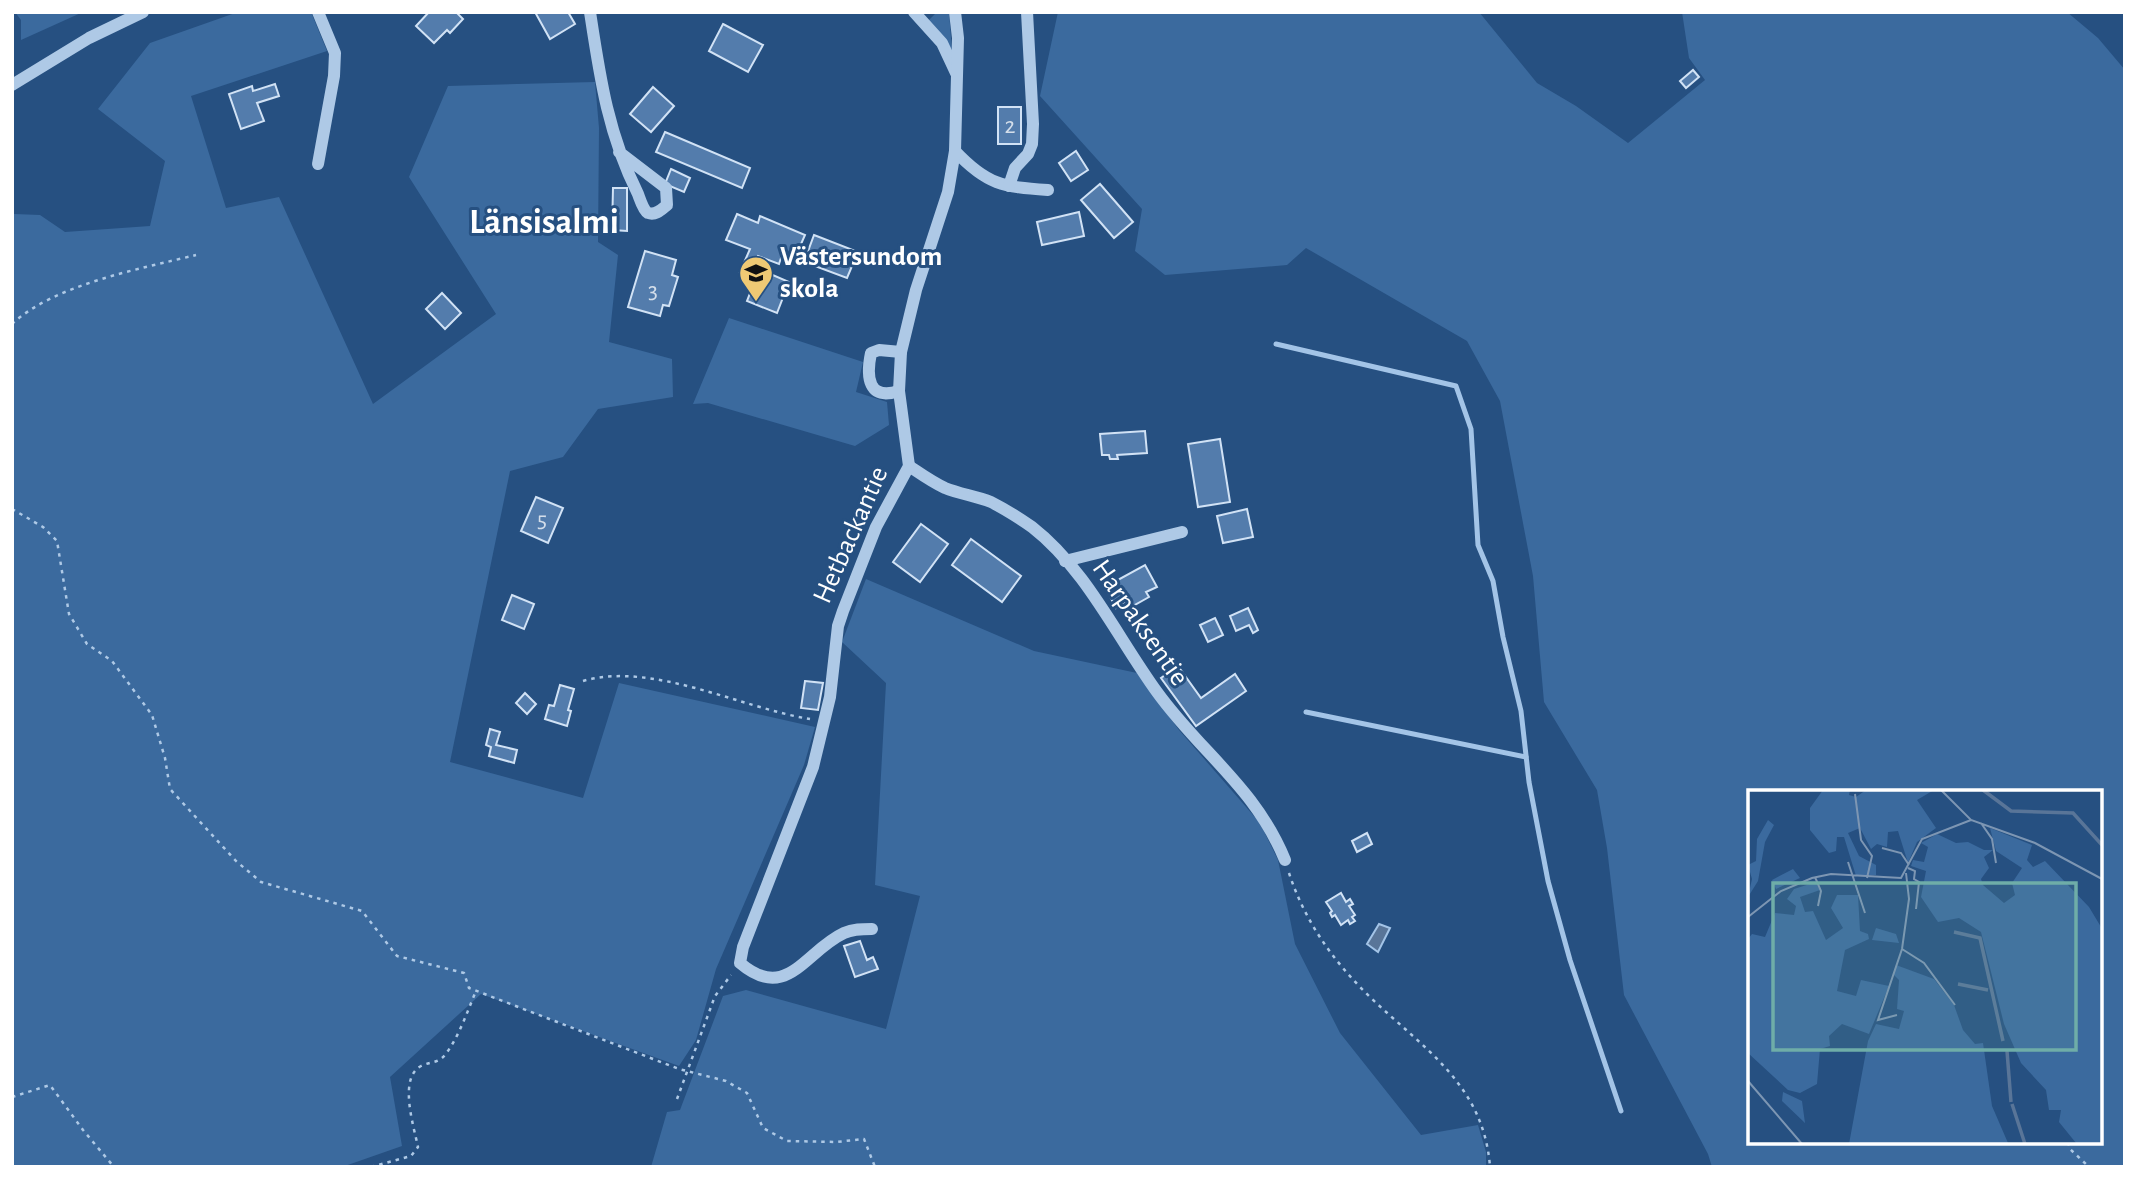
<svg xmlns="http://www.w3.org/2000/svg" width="2137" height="1179" font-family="'Alegreya Sans',sans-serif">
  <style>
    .green { fill: #3b6a9e; fill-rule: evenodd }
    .water { fill: #597598; stroke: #a3c4e7; stroke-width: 2 }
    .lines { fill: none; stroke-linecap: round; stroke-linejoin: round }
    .stream { stroke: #a3c4e7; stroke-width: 5 }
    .building { fill: #537cac; stroke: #d1e2f5; stroke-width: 2 }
    .path { stroke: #aec9e6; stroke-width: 2.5; stroke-dasharray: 3.5 5; stroke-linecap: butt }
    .minor { stroke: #aec9e6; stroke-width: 12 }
    .labels { text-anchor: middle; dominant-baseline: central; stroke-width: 6; stroke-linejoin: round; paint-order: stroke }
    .number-label { font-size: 24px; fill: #d4deea }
    .poi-label { font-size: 28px; font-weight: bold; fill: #fff; stroke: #265081; text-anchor: start }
    .street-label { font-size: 28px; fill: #fff; stroke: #265081 }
    .district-label { font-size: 35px; font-weight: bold; fill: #fff; stroke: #265081 }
    .inset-river { fill: none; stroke: #597598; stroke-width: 3.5 }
    .inset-road { fill: none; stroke: #7d96b3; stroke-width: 2 }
    .view { fill: #6fada8; fill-opacity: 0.15; stroke: #6fada8; stroke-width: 3.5 }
    .inset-edge { fill: none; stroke: #fff; stroke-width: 3.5 }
  </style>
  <rect width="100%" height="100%" fill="#265081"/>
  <!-- green -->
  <g class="green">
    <path d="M15 12H83L21 40V20Z"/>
    <path d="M238 12H311L327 51 191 96 226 208 279 197 373 404 496 314 409 177 448 86 595 82 599 128 598 242 618 255 609 342 672 359 673 397 598 409 563 457 510 471 450 762 583 798 619 683 815 727 804 765 716 969 696 1040 679 1066 481 994 390 1077 402 1146 342 1167H12V216L14 214 40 215 65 232 150 226 165 161 98 109 150 43Z"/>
    <path d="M937 12H949L952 51 928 21Z"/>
    <path d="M1058 12H1479L1537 83 1576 106 1628 143 1705 80 1689 58 1682 12H2067L2098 38 2125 70V1167H1712L1708 1154 1624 995 1607 848 1597 790 1544 702 1533 576 1500 401 1467 341 1306 248 1287 265 1165 275 1135 251 1142 209 1040 96ZM2100 792V1142H1750V792Z"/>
    <path d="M729 318 863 362 856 392 887 402 889 425 855 446 708 403 693 404Z"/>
    <path d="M866 579 1034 651 1137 673 1179 730 1260 823 1278 860 1295 944 1340 1033 1421 1135 1478 1125 1486 1152V1167H651L667 1112 680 1110 723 996 746 990 886 1029 920 896 875 885 886 683 842 642Z"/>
  </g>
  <!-- water -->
  <path class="water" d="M1379 924 1390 928 1378 952 1367 944Z"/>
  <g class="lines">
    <!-- stream -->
    <g class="stream">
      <path d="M1276 344 1456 386 1471 429 1478 545 1493 581 1503 637 1521 711 1529 782 1548 881 1570 960 1621 1111"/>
      <path d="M1306 712 1526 757"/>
    </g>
  </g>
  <!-- building -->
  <g class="building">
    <path d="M429 12H456L463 19 450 33 447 30 434 43 416 26Z"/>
    <path d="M535 12H568L575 24 550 39Z"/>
    <path d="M723 24 763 45 748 72 709 51Z"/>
    <path d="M1693 70 1699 77 1686 88 1680 81Z"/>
    <path d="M275 84 279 96 257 103 264 121 241 129 229 94 252 86 253 91Z"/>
    <path d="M653 87 674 106 651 132 630 114Z"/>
    <rect x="998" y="107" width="23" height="37"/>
    <path d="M665 132 750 168 742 188 656 152Z"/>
    <path d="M1076 151 1088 170 1071 181 1059 163Z"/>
    <path d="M671 169 690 178 684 192 665 184Z"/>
    <path d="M1100 184 1133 222 1114 238 1081 200Z"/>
    <path d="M613 188H627V231L612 230Z"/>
    <path d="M1079 212 1084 236 1042 245 1037 222Z"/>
    <path d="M737 214 758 223 760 216 805 235 794 260 782 255 779 264 758 256 754 267 789 282 777 313 747 301 756 278 740 272 750 249 726 240Z"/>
    <path d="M814 235 858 252 847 278 804 262Z"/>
    <path d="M645 251 676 260 672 275 678 277 669 306 663 305 660 316 628 307Z"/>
    <path d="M442 293 461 313 445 329 426 309Z"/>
    <path d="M1145 431 1147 453 1117 455 1118 459H1110L1109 455H1102L1100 434Z"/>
    <path d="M1220 439 1230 502 1198 507 1188 444Z"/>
    <path d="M536 497 563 508 548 543 521 531Z"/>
    <path d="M1247 509 1253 537 1223 543 1217 516Z"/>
    <path d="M921 524 948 544 920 582 893 562Z"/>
    <path d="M971 539 1021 576 1002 602 952 565Z"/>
    <path d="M1145 565 1157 587 1146 592 1149 597 1131 607 1128 601 1116 608 1105 587Z"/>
    <path d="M512 595 534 604 524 629 502 620Z"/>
    <path d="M1248 608 1258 630 1253 633 1249 625 1236 631 1230 616Z"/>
    <path d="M1215 618 1223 635 1208 642 1200 625Z"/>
    <path d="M1178 666 1201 698 1235 674 1246 691 1196 726 1161 678Z"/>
    <path d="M805 681 823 683 818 710 801 708Z"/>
    <path d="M560 685 574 689 568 710 571 711 567 726 545 719 549 705 554 706Z"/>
    <path d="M525 693 536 704 527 714 516 703Z"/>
    <path d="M490 729 500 732 496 745 517 750 514 763 489 756 491 747 486 745Z"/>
    <path d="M1367 833 1372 844 1357 852 1352 841Z"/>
    <path d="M1341 893 1346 902 1350 899 1353 904 1349 906 1355 915 1352 917 1355 921 1350 924 1348 920 1341 925 1335 915 1332 917 1330 913 1332 911 1326 902Z"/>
    <path d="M860 941 867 960 873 957 878 969 855 977 844 946Z"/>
  </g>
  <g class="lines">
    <!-- path -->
    <g class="path">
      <path d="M12 324C55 284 140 269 196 255"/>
      <path d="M12 509 43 527 57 541 69 614 87 644 112 661 152 715 165 758 170 789 236 861 261 882 362 911 397 956 464 973 469 988 679 1069 726 1081 747 1093 763 1128 787 1141 836 1142 864 1139 875 1167"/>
      <path d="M583 681C652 661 741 708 810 719"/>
      <path d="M1289 873C1305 922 1334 962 1370 997 1424 1049 1484 1085 1490 1167"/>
      <path d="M12 1097 50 1085 83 1130 114 1167"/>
      <path d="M677 1099 715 996 731 975"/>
      <path d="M2068 1142 2070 1149 2089 1167"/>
      <path d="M371 1167 411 1156 418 1147C414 1127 398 1078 421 1066 431 1061 437 1064 445 1055 459 1037 467 1012 476 991"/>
    </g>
    <!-- minor -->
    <g class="minor">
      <path d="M318 12 335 53 334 76 318 164"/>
      <path d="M590 12C600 78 608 134 638 194 640 199 643 210 648 213 656 216 662 209 667 205L666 188 619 152"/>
      <path d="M914 12 942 43 956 73"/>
      <path d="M12 85 89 38 143 12"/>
      <path d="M955 151C987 185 1003 187 1048 190"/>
      <path d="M1009 186 1015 168 1028 154 1032 144 1033 124 1027 12"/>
      <path d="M899 391C868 401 866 377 871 353L879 350 901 352"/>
      <path d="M909 466C921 474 932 482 945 488 960 494 976 496 991 502 1005 509 1019 518 1032 527 1086 569 1117 637 1157 692 1201 753 1255 787 1285 860"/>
      <path d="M1065 561 1182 532"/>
      <path d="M872 929C862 929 853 929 844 933 805 951 787 1003 740 963L743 947 813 767 830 697 838 626 843 611 876 527 909 466 899 391 901 352 916 290 948 192 955 151 958 38 955 12"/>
    </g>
  </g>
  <!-- icons -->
  <defs>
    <g id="school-pin" transform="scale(1.75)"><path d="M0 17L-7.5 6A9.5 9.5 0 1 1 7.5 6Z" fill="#efc974" stroke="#265081"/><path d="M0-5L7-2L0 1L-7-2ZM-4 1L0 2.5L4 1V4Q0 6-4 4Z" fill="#111"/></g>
  </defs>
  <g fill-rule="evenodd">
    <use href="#school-pin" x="756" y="273"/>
  </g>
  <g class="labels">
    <!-- number labels -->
    <g class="number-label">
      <text x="1010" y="126">2</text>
      <text x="653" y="291">3</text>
      <text x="542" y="520">5</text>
    </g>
    <!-- poi labels -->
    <g class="poi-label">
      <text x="780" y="257">Västersundom<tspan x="780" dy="32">skola</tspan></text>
    </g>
    <!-- street labels -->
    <g class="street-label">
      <text transform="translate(851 535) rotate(-66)">Hetbackantie</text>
      <text transform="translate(1140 623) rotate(55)">Harpaksentie</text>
    </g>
    <!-- district labels -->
    <g class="district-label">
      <text x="544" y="222">Länsisalmi</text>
    </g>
  </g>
  <!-- overview -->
  <g transform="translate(1748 790)">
    <rect width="354" height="354" fill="#265081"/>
    <path d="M75 0H102L101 5 108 7 118 0H186L169 10 188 38 169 52 160 73 150 41 140 42 139 57 129 54 123 59 112 38 100 43 111 66 128 75V85L108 86 96 47H89L88 61 81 63 62 40V18ZM20 30 26 35 17 52 10 91 0 107 4 89 0 75 8 71 9 49ZM242 38 284 55 279 70 285 77 297 71 341 117 353 137V353H328L311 332 313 320H301L298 300 273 273 256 234 233 142 211 128 190 132 173 107 178 81 163 76 165 70 176 72 180 57 173 53 189 44 208 53 220 52 236 60H245L236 67 241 78 233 89 235 95 256 113 267 105 264 93 274 78 248 61ZM45 79 52 88 28 99 24 90ZM68 92 72 100 52 107 57 122 65 121 78 150 95 138 83 118 89 105H110L112 141 120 144 121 149 97 160 89 201 108 206 113 190 141 196 121 244 94 234 81 246 82 256 72 259 69 294 52 303 40 300 0 263V149L4 144 17 147 27 123 46 125 48 116 39 109 46 99ZM128 138 148 144 151 153 124 150ZM148 175 186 189 206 215 215 240 227 254 235 253 244 316 260 353 101 354 120 251 128 234 151 239 156 221 149 219 151 190 145 184ZM35 302 54 311 57 333 34 311Z" fill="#3b6a9e"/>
    <path class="inset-river" d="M235 0 263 21 325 23 354 55M206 142 232 148 255 251M210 194 240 200M259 261 263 312M264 314 277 354"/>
    <path class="inset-road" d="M193 0 223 30 287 53 354 89M107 4 113 50 124 66 119 88M233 33 244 49 248 73M134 58 153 63 161 75M100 72 117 123M160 78 167 81 166 89 171 92 168 119M67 87 73 101 70 116M0 127 33 101 64 88 83 84 153 88 174 49 223 30M154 159 176 173 207 215M149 225 130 230 154 159 161 109 158 83M0 291 54 354"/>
    <path class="view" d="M25 93H328V260H25Z"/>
    <rect width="354" height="354" class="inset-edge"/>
  </g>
  <!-- border -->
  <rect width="2137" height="1179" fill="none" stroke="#ffffff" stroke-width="28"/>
</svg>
